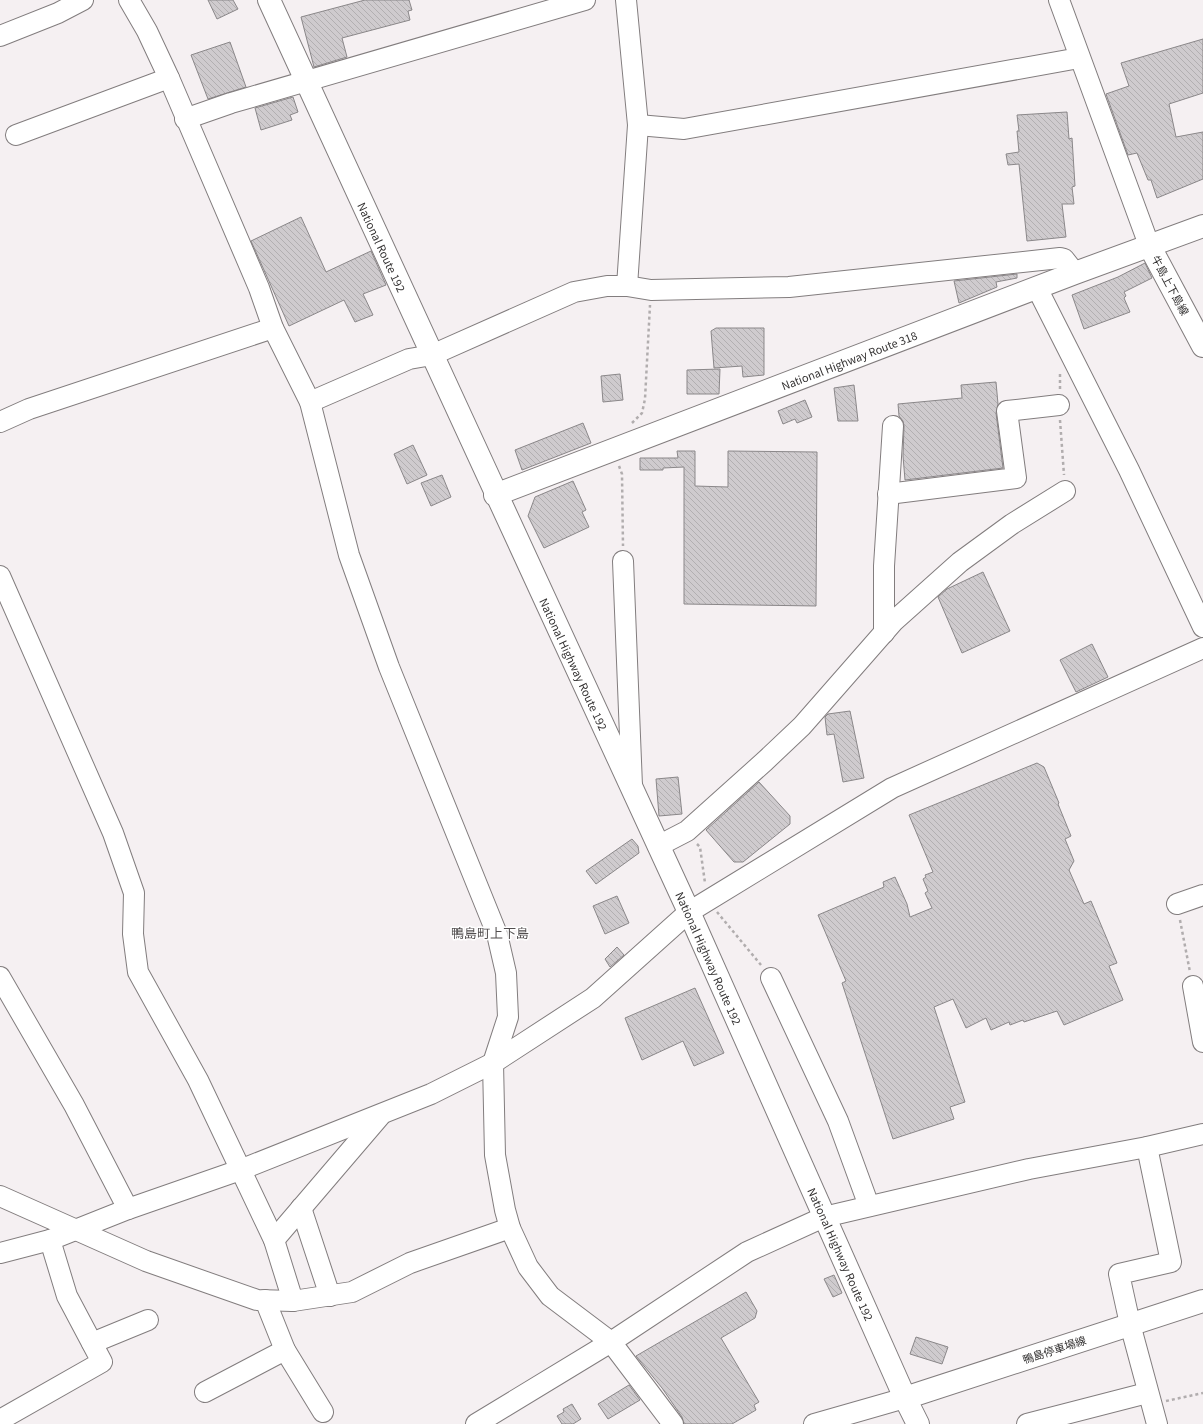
<svg xmlns="http://www.w3.org/2000/svg" width="1203" height="1424" font-family="Georgia,'Noto Sans JP',serif">
  <style>
    .building { fill: url(#building-back-hatch); stroke: #8a8789 }
    .lines { fill: none; stroke-linecap: round; stroke-linejoin: round }
    .minor-casing { stroke: #827d7e; stroke-width: 22 }
    .major-casing { stroke: #827d7e; stroke-width: 24 }
    .highway-casing { stroke: #827d7e; stroke-width: 24 }
    .path { stroke: #b1adae; stroke-width: 2.5; stroke-dasharray: 3 3; stroke-linecap: butt }
    .minor { stroke: #fff; stroke-width: 20 }
    .major { stroke: #fff; stroke-width: 22 }
    .highway { stroke: #fff; stroke-width: 22 }
    .labels { text-anchor: middle; dominant-baseline: central; stroke-width: 3; stroke-linejoin: round; paint-order: stroke }
    .street-label { font-size: 11px; fill: #343232; stroke: #fff }
    .quarter-label { font-size: 13px; fill: #524e4f; stroke: #fff }
  </style>
  <defs>
    <pattern id="building-back-hatch" width="6" height="6" patternUnits="userSpaceOnUse"><rect width="6" height="6" fill="#cfcbce"/><path d="M-1 5l2 2M0 0l6 6M5-1l2 2" fill="none" stroke="#b2afb1"/></pattern>
  </defs>
  <rect width="100%" height="100%" fill="#f5f0f2"/>
  <!-- building -->
  <g class="building">
    <path d="M208 0H233L238 9 217 19Z"/>
    <path d="M365 0H409L412 10 408 11 410 20 342 38 347 57 314 67 301 17Z"/>
    <path d="M1203 39V93L1169 104 1176 137 1203 132V179L1157 198 1151 180H1148L1137 153 1128 155 1106 94 1129 86 1121 63Z"/>
    <path d="M230 42 246 87 208 99 191 55Z"/>
    <path d="M293 97 298 112 290 115 292 120 261 130 255 108Z"/>
    <path d="M1067 112 1069 139 1072 138 1075 186 1072 187 1074 204H1062L1066 237 1027 241 1019 164 1008 165 1006 154 1019 152 1017 131H1019L1017 115Z"/>
    <path d="M301 217 326 272 371 251 386 285 363 294 373 315 355 322 344 300 289 326 251 241Z"/>
    <path d="M1145 263 1152 278 1124 292 1126 296 1124 298 1130 312 1084 329 1072 295 1118 277Z"/>
    <path d="M1017 274V278L996 282 997 287 959 303 954 281Z"/>
    <path d="M716 328H764V375L743 377 742 366 714 368 711 331Z"/>
    <path d="M720 369 719 394H687V370Z"/>
    <path d="M620 374 623 400 603 402 601 376Z"/>
    <path d="M996 382 998 404 996 413 1003 468 905 480 903 456 904 426 903 421 899 416 898 404 962 398 961 385Z"/>
    <path d="M854 385 858 421H838L834 388Z"/>
    <path d="M805 400 812 417 797 423 795 419 783 424 778 411Z"/>
    <path d="M583 423 591 443 522 470 515 450Z"/>
    <path d="M413 445 427 475 407 484 394 454Z"/>
    <path d="M677 451H695V486L728 487V451L817 452 816 606 684 604V467L663 468V470H640V458H678Z"/>
    <path d="M442 475 451 497 431 506 421 483Z"/>
    <path d="M573 481 586 510 582 512 589 527 544 548 528 516 535 497Z"/>
    <path d="M983 572 1010 631 962 653 938 597 947 589Z"/>
    <path d="M1092 644 1108 677 1076 692 1060 660Z"/>
    <path d="M850 711 864 778 843 782 834 734 827 735 825 717 828 714Z"/>
    <path d="M1037 763 1044 767 1059 803 1058 804 1071 836 1065 839 1074 861 1069 870 1084 904 1091 901 1117 963 1109 966 1123 1000 1064 1025 1057 1011 1024 1022 1023 1020 1010 1025 1009 1022 991 1030 986 1018 966 1028 953 999 934 1007 965 1102 950 1107 954 1119 893 1139 842 983 846 981 818 915 884 887 883 882 895 877 907 904 910 917 932 908 925 893 928 891 923 879 926 877 925 875 933 872 909 815Z"/>
    <path d="M678 777 682 814 659 816 656 779Z"/>
    <path d="M759 782 790 816V824L743 862H734L706 830Z"/>
    <path d="M632 839 638 846 639 853 596 884 586 871Z"/>
    <path d="M617 896 629 923 605 934 593 906Z"/>
    <path d="M617 947 624 955 610 967 605 959Z"/>
    <path d="M695 988 724 1053 694 1066 683 1041 642 1060 625 1018Z"/>
    <path d="M834 1275 842 1293 833 1297 824 1279Z"/>
    <path d="M746 1292 757 1311 755 1318 721 1338 759 1402 754 1405 756 1410 732 1424H684L682 1417 662 1388 636 1356Z"/>
    <path d="M916 1337 948 1347 942 1364 910 1354Z"/>
    <path d="M629 1385 640 1400 608 1419 598 1404Z"/>
    <path d="M572 1404 581 1419 573 1424H562L557 1416 564 1412 563 1409Z"/>
  </g>
  <g class="lines">
    <!-- minor casing -->
    <g class="minor-casing">
      <g id="minor">
        <path d="M129 0 147 31 169 78 259 288 273 328 310 402 349 555 389 667 497 934 506 973 508 1017 493 1063 495 1155 505 1210 510 1228 528 1267 550 1296 611 1342 673 1424"/>
        <path d="M626 0 638 125 627 286"/>
        <path d="M1059 0 1149 245"/>
        <path d="M0 36 58 13 83 0"/>
        <path d="M185 119 231 103 585 0"/>
        <path d="M638 125 684 129 1079 58"/>
        <path d="M16 135 169 78"/>
        <path d="M1037 288 1129 470 1203 627"/>
        <path d="M310 402 409 359 432 355 574 292 607 286H627L651 290 789 287 1060 258 1064 259 1075 273"/>
        <path d="M0 422 29 409 273 328"/>
        <path d="M888 494 1016 478 1007 411 1059 405"/>
        <path d="M623 561 632 786"/>
        <path d="M0 576 113 833 134 893 133 934 138 972 198 1080 274 1240 293 1301"/>
        <path d="M884 633V566L893 426"/>
        <path d="M658 846 687 831 765 761 802 726 894 621 960 562 1012 524 1065 491"/>
        <path d="M1177 904 1203 895"/>
        <path d="M0 977 74 1105 128 1209"/>
        <path d="M771 978 838 1121 869 1206"/>
        <path d="M1193 986 1203 1042"/>
        <path d="M1147 1147 1171 1262 1119 1274 1130 1324 1157 1424"/>
        <path d="M0 1196 146 1261 257 1300 293 1301 352 1292 410 1263 510 1228"/>
        <path d="M301 1208 330 1296"/>
        <path d="M274 1240 380 1116"/>
        <path d="M0 1253 50 1240 128 1209 240 1170 431 1094 493 1063 593 998 689 912 892 788 1203 648"/>
        <path d="M265 1300 285 1350 323 1412"/>
        <path d="M92 1343 148 1320"/>
        <path d="M205 1392 285 1350"/>
        <path d="M0 1420 102 1362 67 1296 50 1240"/>
        <path d="M476 1424 611 1342 747 1252 824 1217 1029 1169 1147 1147 1203 1134"/>
        <path d="M814 1424 905 1398"/>
        <path d="M1027 1424 1147 1393"/>
      </g>
    </g>
    <!-- major casing -->
    <g class="major-casing">
      <g id="major">
        <path d="M1149 245 1203 346"/>
        <path d="M905 1398 1203 1301"/>
      </g>
    </g>
    <!-- highway casing -->
    <g class="highway-casing">
      <g id="highway">
        <path d="M269 0 689 912 905 1398 918 1424"/>
        <path d="M495 495 1075 273 1203 226"/>
      </g>
    </g>
    <!-- path -->
    <g class="path">
      <path d="M1060 389V372"/>
      <path d="M1060 420 1064 475"/>
      <path d="M632 423 642 413 645 399 650 305"/>
      <path d="M619 466 622 474 623 546"/>
      <path d="M697 844 700 847 705 883"/>
      <path d="M717 912 761 965"/>
      <path d="M1180 920 1190 972"/>
      <path d="M1166 1401 1203 1393"/>
    </g>
    <!-- minor -->
    <use href="#minor" class="minor"/>
    <!-- major -->
    <use href="#major" class="major"/>
    <!-- highway -->
    <use href="#highway" class="highway"/>
  </g>
  <g class="labels">
    <!-- street labels -->
    <g class="street-label">
      <text transform="translate(382 247) rotate(65)">National Route 192</text>
      <text transform="translate(1171 285) rotate(62)">牛島上下島線</text>
      <text transform="translate(849 360) rotate(-21)">National Highway Route 318</text>
      <text transform="translate(574 664) rotate(65)">National Highway Route 192</text>
      <text transform="translate(709 958) rotate(66)">National Highway Route 192</text>
      <text transform="translate(841 1254) rotate(66)">National Highway Route 192</text>
      <text transform="translate(1054 1349) rotate(-18)">鴨島停車場線</text>
    </g>
    <!-- quarter labels -->
    <g class="quarter-label">
      <text x="490" y="932">鴨島町上下島</text>
    </g>
  </g>
</svg>
